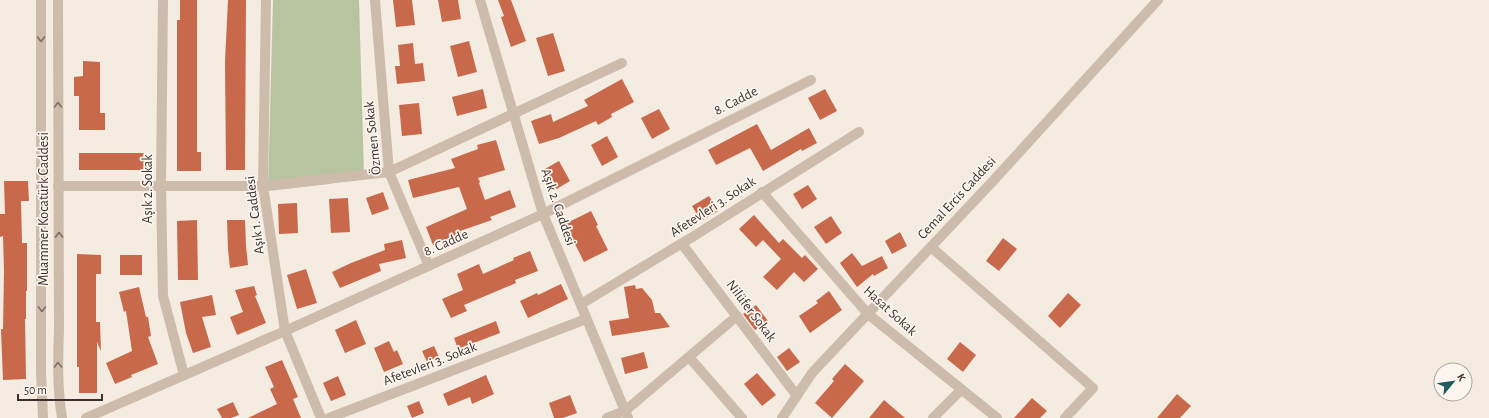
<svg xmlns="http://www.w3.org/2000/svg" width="1489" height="418" font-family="'Alegreya Sans',sans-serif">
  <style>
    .green { fill: #b8c4a0 }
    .building { fill: #c8694b }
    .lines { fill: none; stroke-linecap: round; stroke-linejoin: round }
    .minor { stroke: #cdbbac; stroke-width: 10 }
    .tertiary { stroke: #cdbbac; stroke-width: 10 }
    .oneway { stroke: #7d6f65 }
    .labels { text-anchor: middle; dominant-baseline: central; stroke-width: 3.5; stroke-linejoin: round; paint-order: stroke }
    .street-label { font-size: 14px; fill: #3b302b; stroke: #fbf5ee }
  </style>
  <rect width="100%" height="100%" fill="#f4ebe1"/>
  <!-- green -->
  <path class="green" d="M273 0H359L364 175 329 184 268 191Z"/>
  <!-- building -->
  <g class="building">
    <path d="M180 0H197V152H201V171H177V20H180Z"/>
    <path d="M228 0H246L245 170H226L225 61Z"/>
    <path d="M393 0H412L415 25 396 27Z"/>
    <path d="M438 0H458L461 19 442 22Z"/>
    <path d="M498 0H511L526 41 511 47 501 17 504 16Z"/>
    <path d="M553 33 565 71 548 76 536 38Z"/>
    <path d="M469 41 477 72 458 77 450 46Z"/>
    <path d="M413 43 415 64 423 63 425 81 397 84 395 66H400L398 45Z"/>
    <path d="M83 61 100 62V113H105V130H79V96H74V77L83 76Z"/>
    <path d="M622 79 634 102 611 114 612 117 598 125 596 121 559 138 539 144 531 121 551 114 553 122 588 106 584 100Z"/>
    <path d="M483 89 487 108 457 116 452 97Z"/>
    <path d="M825 89 837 111 820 120 808 98Z"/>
    <path d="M419 103 422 134 402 136 399 105Z"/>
    <path d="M659 109 670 129 652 139 641 118Z"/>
    <path d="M757 124 771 150 809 128 817 143 802 151 801 149 763 171 750 148 716 165 708 150Z"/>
    <path d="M607 136 618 157 602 166 591 145Z"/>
    <path d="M496 140 505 170 478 178 480 182 479 183 485 200 510 190 516 207 490 217 492 220 460 231 461 233 433 245 426 227 467 209 459 187 413 198 408 180 455 168 451 159 478 149 477 145Z"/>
    <rect x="79" y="153" width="65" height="17"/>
    <path d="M559 161 570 181 555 190 543 170Z"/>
    <path d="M4 181H28L29 201H21L22 243H27V291H26V319H25L26 379 3 380 1 329H3L4 271 3 236 0 237V214H5Z"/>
    <path d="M808 185 817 199 802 209 793 194Z"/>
    <path d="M383 192 389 209 372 215 366 198Z"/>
    <path d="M709 196 718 211 701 221 692 206Z"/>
    <path d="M348 198 350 232 331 233 329 199Z"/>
    <path d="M297 203 298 233 279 234 278 204Z"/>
    <path d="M591 211 598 225 596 226 608 250 584 262 565 224Z"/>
    <path d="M754 215 779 243 783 239 802 258 805 255 818 269 804 282 794 272 777 290 763 277 781 259 763 240 756 247 739 229Z"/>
    <path d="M831 216 842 233 826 244 814 227Z"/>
    <path d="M197 220 198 280H178L177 221Z"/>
    <path d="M227 220H245L246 246 248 265 230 268 228 250Z"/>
    <path d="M900 232 907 246 892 254 885 241Z"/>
    <path d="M1003 238 1017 249 999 271 986 261Z"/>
    <path d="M402 240 406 258 379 264 381 271 340 288 332 272 351 263 385 250 384 244Z"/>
    <path d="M530 251 538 271 515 280 516 283 464 305 467 311 451 318 442 299 463 290 457 274 479 264 483 274 514 260 513 258Z"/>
    <path d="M852 253 862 266 882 256 888 268 874 276 873 274 857 287 840 263Z"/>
    <path d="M77 254 101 255V274H96V322H100L101 351 97 342V393H79V367H77Z"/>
    <rect x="120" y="255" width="22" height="20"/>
    <path d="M306 269 317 303 297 309 287 275Z"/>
    <path d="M561 284 568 299 528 318 520 301 537 293 538 295Z"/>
    <path d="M635 285 636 289 642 288 652 300 655 313H660L670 327 612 336 609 321 629 318 624 287Z"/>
    <path d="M254 286 257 295 255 296 266 323 237 335 230 317 243 312 235 290Z"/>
    <path d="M139 287 146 317H148L151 336 148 337 158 364 131 375 132 377 115 384 106 363 132 351 126 311 124 312 119 292Z"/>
    <path d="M829 291 842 310 810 333 799 316 818 303 816 301Z"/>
    <path d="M1068 293 1081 305 1060 328 1048 316Z"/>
    <path d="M212 295 216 315 202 317 211 347 193 353 186 333 180 302Z"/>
    <path d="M756 305 768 321 755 330 743 314Z"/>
    <path d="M356 320 366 344 345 353 335 330Z"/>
    <path d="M496 321 500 333 458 349 454 338Z"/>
    <path d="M389 341 394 352 397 350 403 364 384 372 374 348Z"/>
    <path d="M960 342 976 355 963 372 947 359Z"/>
    <path d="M434 346 439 357 427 362 422 351Z"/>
    <path d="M789 348 800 362 787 371 777 357Z"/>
    <path d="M644 352 648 368 625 374 621 358Z"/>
    <path d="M282 360 298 397 293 399 301 418H248L277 404 270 389 274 387 265 367Z"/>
    <path d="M845 364 864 381 832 418 815 403 834 381 832 379Z"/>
    <path d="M757 373 776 395 762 406 744 384Z"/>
    <path d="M486 375 494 394 472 404 470 397 448 406 443 394Z"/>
    <path d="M338 376 346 395 331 401 323 383Z"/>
    <path d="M1177 394 1191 406 1180 418H1157Z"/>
    <path d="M570 395 577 413 563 418H554L549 403Z"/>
    <path d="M1032 398 1047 411 1040 418H1014Z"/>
    <path d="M884 400 905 418H869Z"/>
    <path d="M419 401 424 413 412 418 407 406Z"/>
    <path d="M233 402 239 415 231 418H222L217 409Z"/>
  </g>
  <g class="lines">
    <!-- minor -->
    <g class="minor">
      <path d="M163 0 161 186 163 296 184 375"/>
      <path d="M266 0 263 186 285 331 321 418"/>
      <path d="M375 0 389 172 429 266"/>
      <path d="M480 0 543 214 628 418"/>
      <path d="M58 186H263L389 172 622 63"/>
      <path d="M762 192 868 314 997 418"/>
      <path d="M682 244 797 396"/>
      <path d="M931 247 1093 388 1065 418"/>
      <path d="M581 304 694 236 859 132"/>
      <path d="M689 357 742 418"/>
      <path d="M86 418 285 331 543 214 811 80"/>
      <path d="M329 418 586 319"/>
      <path d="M607 418 625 411 737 316"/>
      <path d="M782 418 812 373 993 181 1158 0"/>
      <path d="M933 418 961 390"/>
    </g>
    <!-- tertiary -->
    <g class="tertiary">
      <path d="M41 0V372L43 418"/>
      <path d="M58 0 59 329C58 358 57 388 62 418"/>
    </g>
  </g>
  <!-- one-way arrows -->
  <defs><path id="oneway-chevron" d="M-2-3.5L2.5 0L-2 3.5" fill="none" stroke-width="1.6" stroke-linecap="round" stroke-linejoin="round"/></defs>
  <g class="oneway">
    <use href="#oneway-chevron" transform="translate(41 39) rotate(90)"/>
    <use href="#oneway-chevron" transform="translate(58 105) rotate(-90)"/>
    <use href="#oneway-chevron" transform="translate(59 235) rotate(-90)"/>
    <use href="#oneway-chevron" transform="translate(42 309) rotate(90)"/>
    <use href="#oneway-chevron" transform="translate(58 365) rotate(-91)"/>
  </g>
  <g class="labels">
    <!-- street labels -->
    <g class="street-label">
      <text transform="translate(736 101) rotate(-27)">8. Cadde</text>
      <text transform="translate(373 138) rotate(-96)">Özmen Sokak</text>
      <text transform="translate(148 189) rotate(-90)">Aşık 2. Sokak</text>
      <text transform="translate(957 198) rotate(-47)">Cemal Ercis Caddesi</text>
      <text transform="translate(558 207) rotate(71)">Aşık 2. Caddesi</text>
      <text transform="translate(713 207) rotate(-33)">Afetevleri 3. Sokak</text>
      <text transform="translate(44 209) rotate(-90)">Muammer Kocatürk Caddesi</text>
      <text transform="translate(255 215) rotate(-97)">Aşık 1. Caddesi</text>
      <text transform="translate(446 243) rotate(-24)">8. Cadde</text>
      <text transform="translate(751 311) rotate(53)">Nilüfer Sokak</text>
      <text transform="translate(890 311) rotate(42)">Hasat Sokak</text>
      <text transform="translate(430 364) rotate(-21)">Afetevleri 3. Sokak</text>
    </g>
  </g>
  <!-- north arrow -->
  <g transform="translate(1453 382) rotate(61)"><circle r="19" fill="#fbf5ee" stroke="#aea6a0"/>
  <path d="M0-3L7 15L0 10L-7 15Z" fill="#1f5a5e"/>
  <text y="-6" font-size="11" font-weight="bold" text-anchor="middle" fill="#3b302b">K</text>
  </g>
  <!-- scale -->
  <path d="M18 394v6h84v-6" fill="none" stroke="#3b302b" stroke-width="2"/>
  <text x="24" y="394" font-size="12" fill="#3b302b" stroke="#fbf5ee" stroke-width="3" paint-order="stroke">50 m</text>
</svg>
